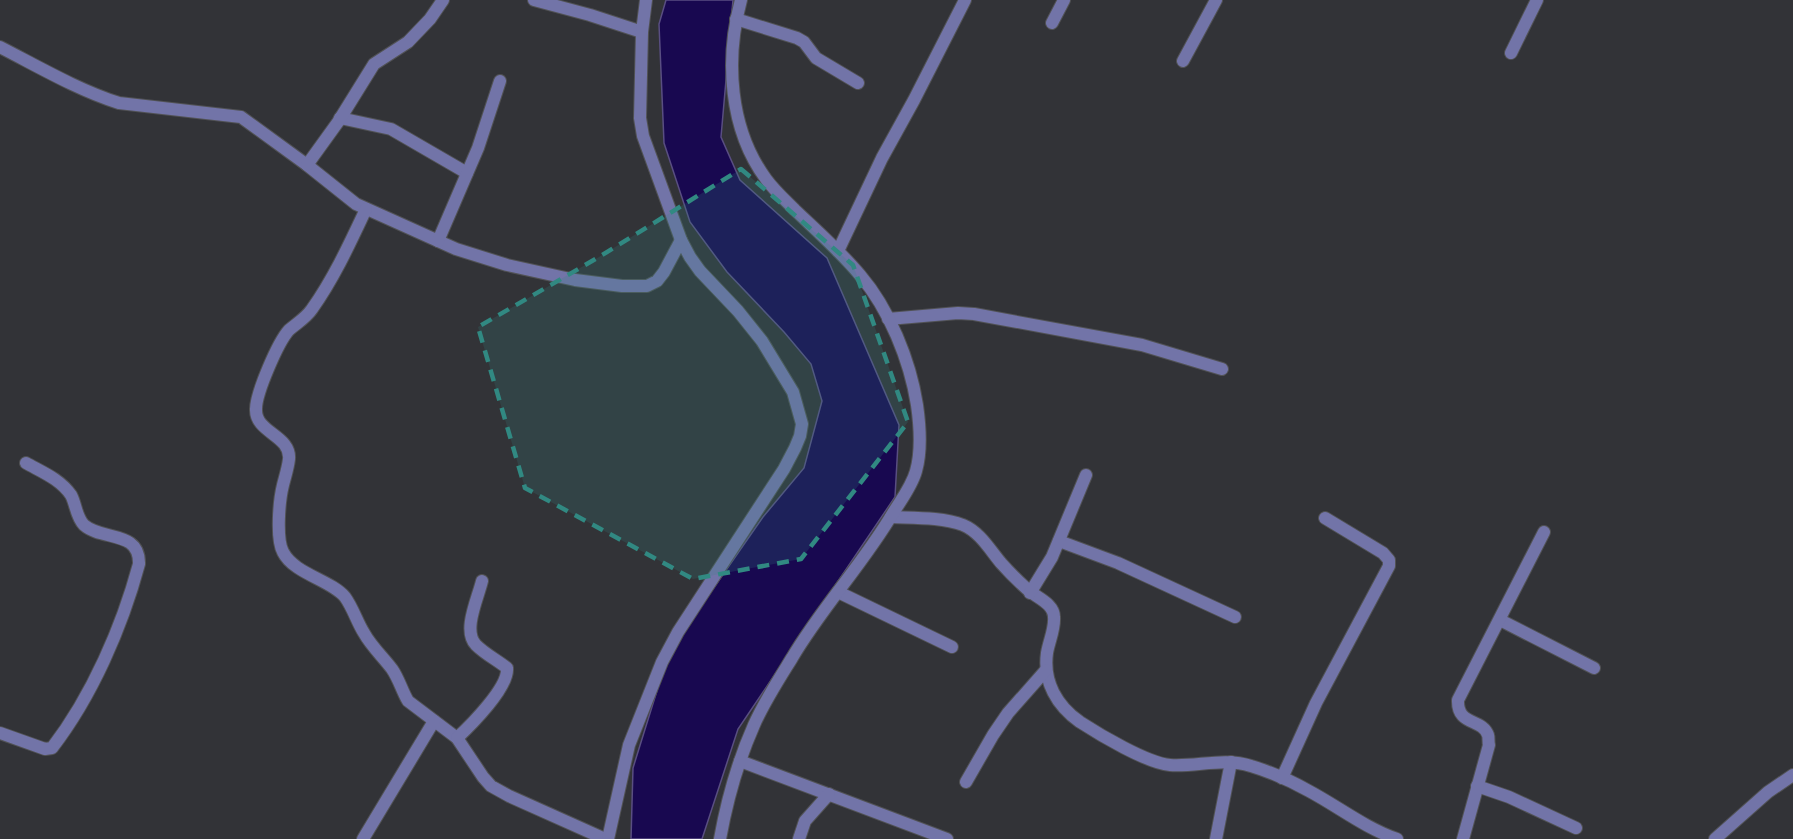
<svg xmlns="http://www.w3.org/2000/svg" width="1793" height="839" font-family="'Golos Text',sans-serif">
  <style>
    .water { fill: #180850; stroke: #594e82; stroke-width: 1.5 }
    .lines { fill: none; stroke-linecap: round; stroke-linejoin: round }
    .street-casing { stroke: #515255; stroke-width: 14 }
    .street { stroke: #7274a8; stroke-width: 12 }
    .marked { fill: #318982; fill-opacity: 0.2; stroke: #318982; stroke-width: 4.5; stroke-dasharray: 12 8; stroke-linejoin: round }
  </style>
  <rect width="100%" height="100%" fill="#323337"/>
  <!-- water -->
  <path class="water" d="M666 0H733L721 137 740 180 827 258 899 425 895 497 738 729 702 839H631L633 768 669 652 763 517 804 468 822 401 811 364 784 332 727 272 690 222 664 143 659 24Z"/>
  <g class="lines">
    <!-- street casing -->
    <g class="street-casing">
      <g id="street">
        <path d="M534 0 590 15 642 32"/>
        <path d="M736 19 797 38 804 42 816 58 858 83"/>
        <path d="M1052 23 1064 0"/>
        <path d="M0 47C39 67 78 90 119 103L241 117 307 165 356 204 456 249 507 265 575 280 622 286H647L657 281 664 272 681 240"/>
        <path d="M1511 53 1537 0"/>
        <path d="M1183 61 1216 0"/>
        <path d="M340 118 391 129 467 173"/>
        <path d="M307 165 338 122 374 64 408 42 430 19 443 0"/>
        <path d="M366 209C350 243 334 278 312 309 306 318 297 323 289 330 278 342 256 393 256 409 255 433 291 435 289 459 288 468 285 477 283 485 279 501 276 539 283 552 294 574 331 580 345 597 353 608 357 622 364 633 371 646 383 657 392 669 399 679 402 691 408 701L457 738 483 777 491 786 509 796 605 839"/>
        <path d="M438 241 478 148 500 81"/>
        <path d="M838 251 882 158 914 100 965 0"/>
        <path d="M888 319 958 313 974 314 1142 345 1222 369"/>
        <path d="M891 517C914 518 942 517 963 525 980 532 990 550 1001 563 1009 572 1018 581 1027 589 1035 597 1054 603 1054 617 1055 629 1049 641 1047 653 1043 682 1057 706 1080 722 1100 735 1147 763 1170 765 1197 767 1224 757 1251 766 1271 772 1291 781 1309 791 1339 807 1365 828 1397 839"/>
        <path d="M1059 541 1118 563 1235 617"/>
        <path d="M838 592 952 647"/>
        <path d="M1030 593 1052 557 1086 475"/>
        <path d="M1500 620 1594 668"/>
        <path d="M0 733 45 749 52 748C92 696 122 627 139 564 140 530 102 541 84 525 76 517 76 504 71 495 60 479 42 472 26 463"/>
        <path d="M457 738C471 725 509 687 507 668 497 660 485 654 476 645 462 631 478 598 482 581"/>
        <path d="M740 761 947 839"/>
        <path d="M1282 778 1316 703 1389 566V560L1383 553 1325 518"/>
        <path d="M966 782 993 735 1008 713 1046 670"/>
        <path d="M1477 786 1509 797 1576 828"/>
        <path d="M363 839 434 721"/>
        <path d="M608 839 629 745 662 662 678 632 784 469 795 448 800 436 802 424 793 392 762 341 738 311 700 271 690 257 681 240 643 136 640 118 642 32 646 0"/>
        <path d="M720 839C727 800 738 761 754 725 764 702 779 679 792 658 822 607 863 564 893 513 901 500 912 486 916 471 922 450 920 426 917 405 910 360 889 309 860 275 840 251 817 231 795 210 785 200 774 190 766 179 729 129 725 59 741 0"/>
        <path d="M799 839 805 821 829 794"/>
        <path d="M1216 839 1231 762"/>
        <path d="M1463 839 1489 745C1488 741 1489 738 1488 735 1482 718 1457 726 1458 700L1544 532"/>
        <path d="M1715 839 1768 792 1793 775"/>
      </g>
    </g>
    <!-- street -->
    <use href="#street" class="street"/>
  </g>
  <!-- marked area -->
  <path class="marked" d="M741 169 853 265 908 422 801 559 693 579 525 488 478 327 599 257Z"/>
</svg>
